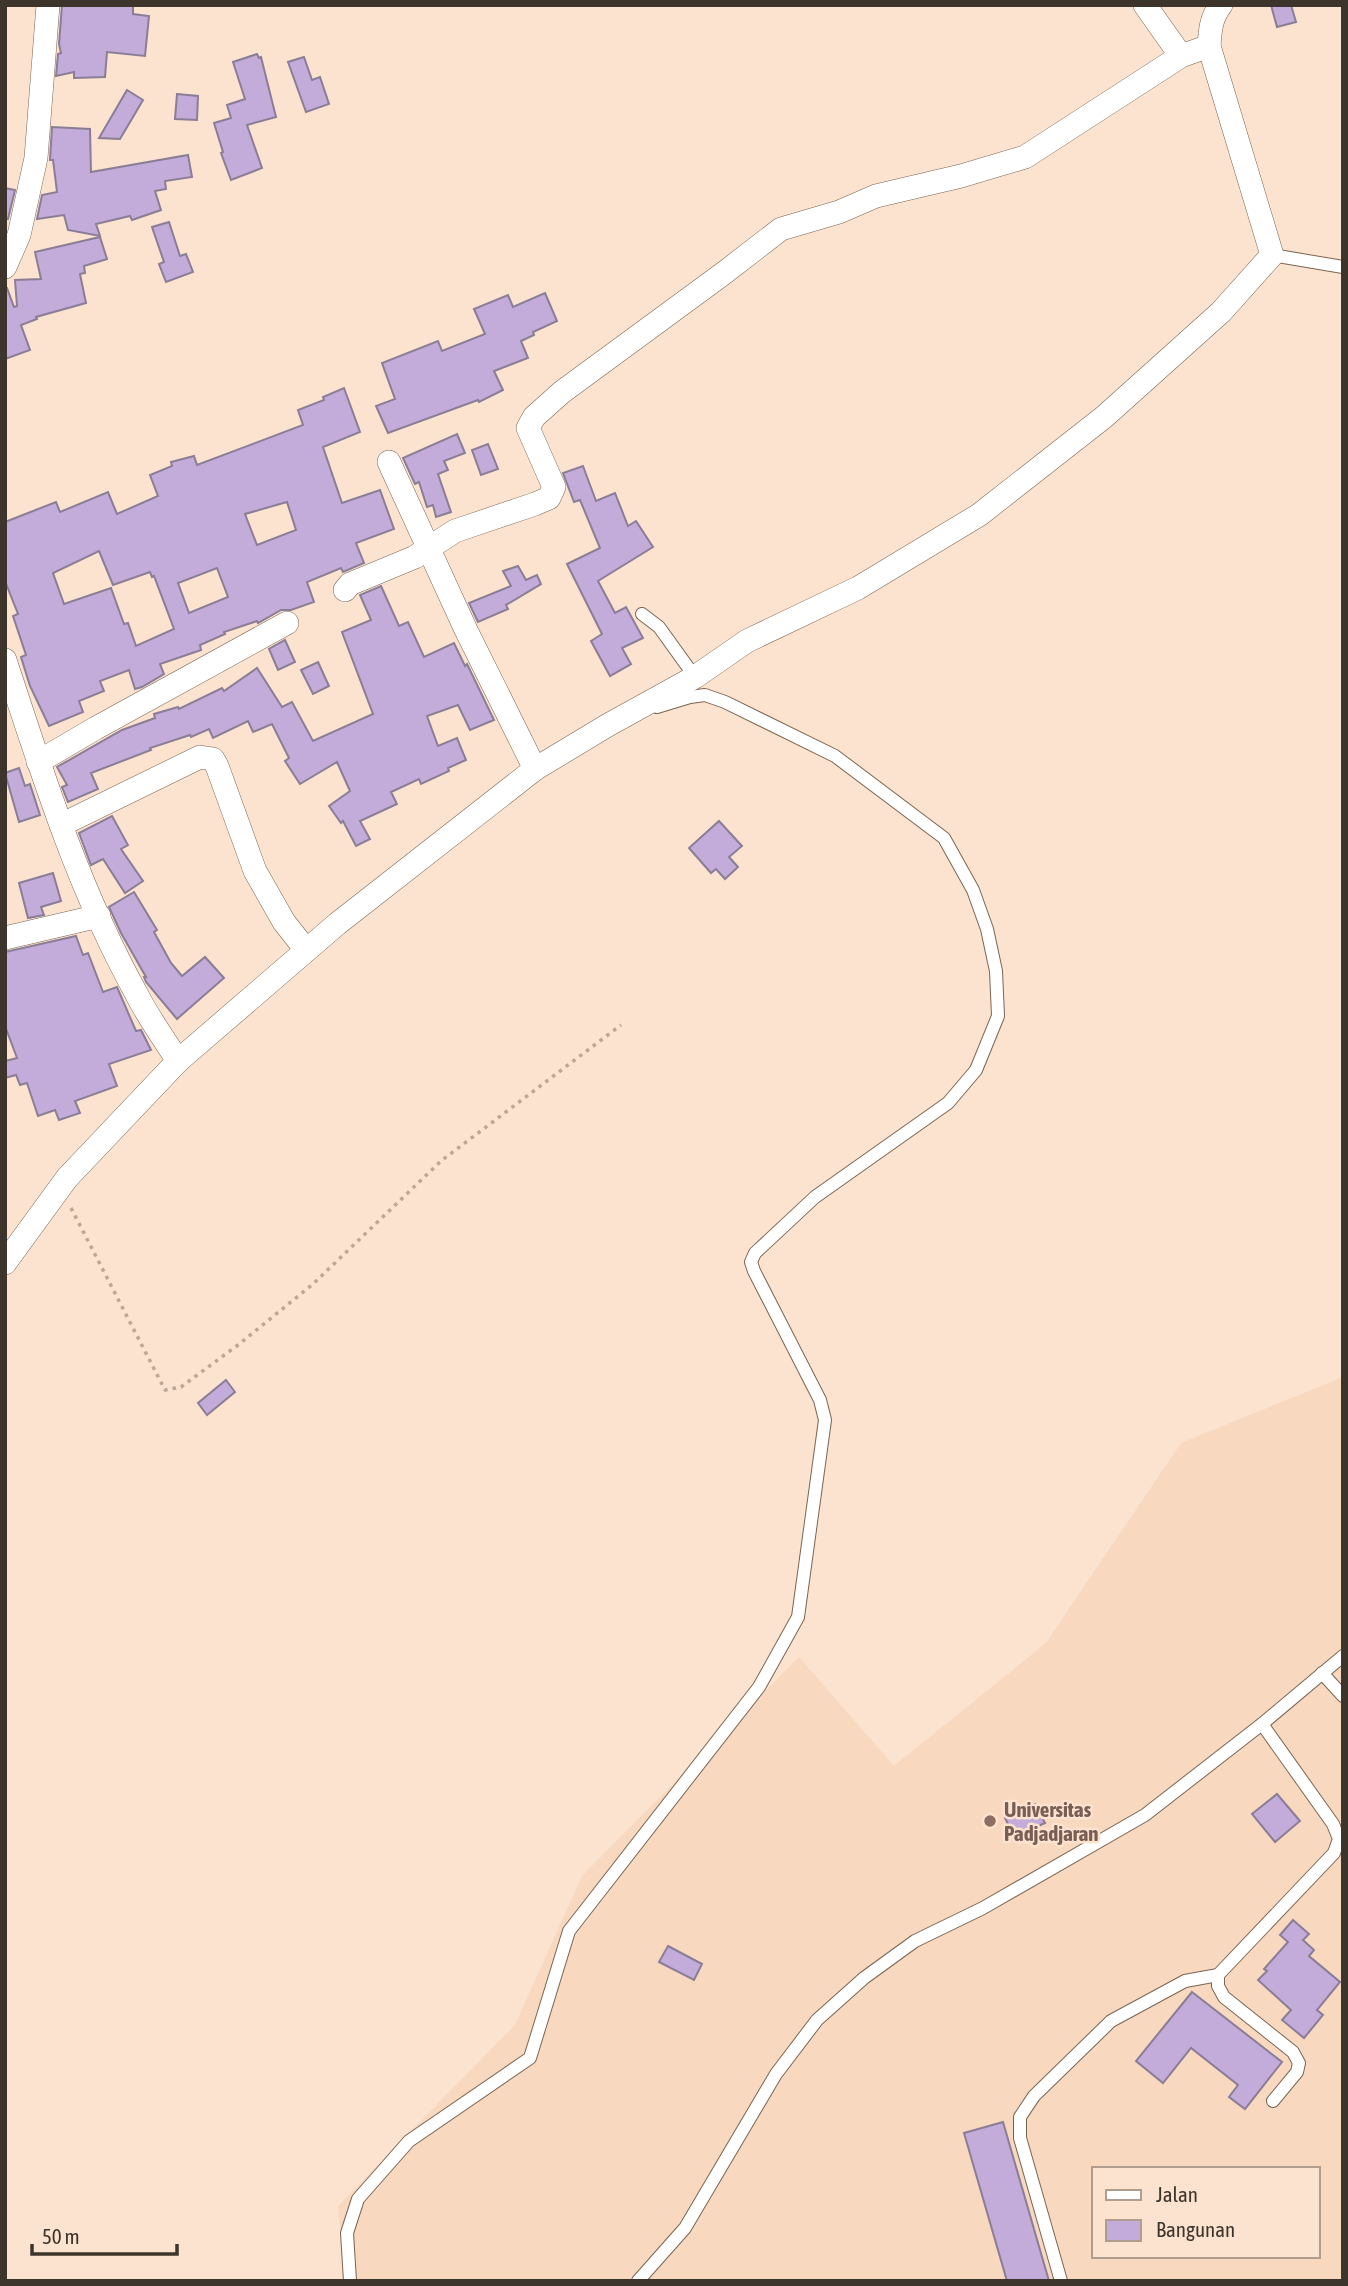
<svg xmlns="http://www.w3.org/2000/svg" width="1348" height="2286" font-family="'Asap Condensed',sans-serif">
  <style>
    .built { fill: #f8d8bf; fill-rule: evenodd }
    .building { fill: #c3abda; stroke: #8a7e96; stroke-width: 2; fill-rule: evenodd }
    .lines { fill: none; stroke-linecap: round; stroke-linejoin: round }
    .service-casing { stroke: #7a6553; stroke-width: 14 }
    .minor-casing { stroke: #7a6553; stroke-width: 24 }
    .path { stroke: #bba797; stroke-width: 3.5; stroke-dasharray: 3.5 5; stroke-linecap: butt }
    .service { stroke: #fff; stroke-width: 12 }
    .minor { stroke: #fff; stroke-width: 23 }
    .education-dot { fill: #8d6e63; stroke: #fce3cf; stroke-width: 2.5 }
    .labels { text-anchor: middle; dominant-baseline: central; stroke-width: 5; stroke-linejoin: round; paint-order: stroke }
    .education-label { font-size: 21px; font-weight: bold; fill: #785e54; stroke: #fce3cf; text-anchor: start }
  </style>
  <rect width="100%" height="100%" fill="#fce3cf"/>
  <!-- built -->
  <path class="built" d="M1343 1377V2281H345L338 2206 515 2025 582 1876 799 1657 894 1766 1046 1643 1181 1443ZM1094 2169H1318V2256H1094Z"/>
  <!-- building -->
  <g class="building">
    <path d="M62 5H133V14L149 16 145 56 107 52 105 77 74 78V72L56 76 58 54 61 53 59 44Z"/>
    <path d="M1271 5H1291L1296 22 1277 27Z"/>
    <path d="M257 54 259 58 261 57 276 117 247 125 262 168 231 180 221 153 223 152 214 123 231 118 227 105 245 99 233 62Z"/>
    <path d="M304 57 312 80 320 77 329 104 306 112 288 62Z"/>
    <path d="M127 90 143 100 120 139 99 138Z"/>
    <path d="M177 94 198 96 197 120 175 119Z"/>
    <path d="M52 127 90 129 91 172 188 155 192 177 165 181 166 189 155 191 161 210 132 220 130 216 96 224 100 236 68 230 64 215 37 219 42 195 57 192 53 160H50Z"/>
    <path d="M5 188 15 190 8 219H5Z"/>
    <path d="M169 222 180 256 186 254 193 272 166 282 159 264 164 262 152 227Z"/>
    <path d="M100 237 107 259 84 266 85 273 80 274 86 303 36 317 37 319 21 325 30 350 5 359V288H7L14 307 17 306 15 280 41 279 35 252Z"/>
    <path d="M545 293 557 321 533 332 534 335 521 341 528 358 494 371 503 390 479 402 478 400 388 433 376 406 395 399 382 363 438 341 442 351 485 334 474 309 508 295 513 307Z"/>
    <path d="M344 388 360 432 323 447 342 503 380 490 394 529 356 543 364 563 343 572 341 568 307 582 314 602 291 610H281L258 623 257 621 224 632 225 634 200 645 201 650 160 664 164 674 142 687 135 689 129 670 100 681 104 691 79 701 83 712 49 726 30 686 21 657 26 655 13 616 18 614 5 581V522L56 502 60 512 108 492 117 514 158 496 150 475 172 466 171 462 194 456 197 465 303 425 298 410 324 400 323 397ZM287 502 296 530 257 545 245 514ZM99 551 113 585 150 572 152 577 154 576 174 629 136 646 128 623 124 624 111 588 64 604 53 573ZM217 568 228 597 189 613 178 583Z"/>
    <path d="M457 434 465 453 444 461 448 470 438 474 451 512 436 517 433 505 427 507 419 482 415 484 403 458Z"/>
    <path d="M488 444 498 469 481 475 472 450Z"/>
    <path d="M583 466 596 501 615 493 628 526 636 521 653 547 598 581 615 613 626 607 643 638 622 648 631 664 610 676 591 641 602 634 567 564 600 548 580 500 574 502 563 473Z"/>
    <path d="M518 566 526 580 537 575 541 584 506 605 508 609 478 622 469 603 511 586 503 571Z"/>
    <path d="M381 586 399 626 408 622 424 657 454 643 465 666 467 664 494 720 470 730 458 705 427 716 438 746 457 738 466 760 448 768 449 771 421 784 419 779 391 792 397 804 360 821 370 839 356 846 343 821 341 823 329 806 350 791 337 762 300 784 285 761 289 758 272 724 253 732 248 721 213 738 209 729 191 737 190 735 150 748 151 750 91 773 98 789 68 802 62 787 67 785 57 767 122 730 155 718 154 714 178 707 179 709 222 688 224 691 257 668 282 707 292 702 313 741 373 714 342 632 371 620 360 595Z"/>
    <path d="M285 640 295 662 278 670 269 649Z"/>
    <path d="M318 662 329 686 313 694 301 670Z"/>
    <path d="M19 768 25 786 30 784 40 815 19 822 5 773Z"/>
    <path d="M112 816 128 845 121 849 143 881 125 893 103 859 91 865 79 833Z"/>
    <path d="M719 821 742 846 729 857 738 867 725 879 716 869 711 873 689 848Z"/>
    <path d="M53 873 61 901 41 907 44 915 28 918 19 883Z"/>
    <path d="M134 892 157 930 154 932 171 963 182 976 205 957 224 978 177 1019 146 982 144 977H146L121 933 109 907Z"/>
    <path d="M76 936 83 955 88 953 103 992 117 987 136 1031 141 1030 151 1050 109 1064 117 1086 75 1101 80 1113 59 1120 55 1110 38 1116 27 1083 20 1085 16 1075 5 1078V1061L17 1058 5 1026V952Z"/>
    <path d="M226 1380 235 1392 207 1415 198 1403Z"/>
    <path d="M1277 1794 1300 1821 1275 1842 1252 1814Z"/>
    <path d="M1035 1804 1045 1823 1014 1837 1005 1818Z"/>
    <path d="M1293 1920 1309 1934 1303 1940 1314 1950 1309 1956 1340 1982 1317 2010 1323 2015 1304 2038 1282 2020 1291 2010 1258 1980 1267 1971 1264 1969 1288 1942 1280 1935Z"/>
    <path d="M668 1946 702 1964 694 1980 659 1962Z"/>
    <path d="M1192 1992 1282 2062 1245 2109 1229 2097 1238 2085 1191 2048 1163 2083 1136 2061Z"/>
    <path d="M1003 2122 1049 2281H1007L964 2133Z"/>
  </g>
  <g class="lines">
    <!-- service casing -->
    <g class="service-casing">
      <g id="service">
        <path d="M1272 255 1343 267"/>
        <path d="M642 614 659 627 695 677"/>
        <path d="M1322 1673 1343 1696"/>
        <path d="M1218 1975V1986L1224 1997 1293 2052 1299 2063 1297 2072 1273 2101"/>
        <path d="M350 2281 347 2233 358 2199 409 2141 530 2058 569 1931 759 1687 798 1617 825 1420 820 1400 754 1271 751 1262 755 1253 815 1197 948 1103 976 1070 998 1016 996 971 987 929 973 890 944 838 835 756 725 702 705 695 690 697 657 707"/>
        <path d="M638 2281 685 2228 776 2074 817 2020 864 1978 915 1941 983 1908 1145 1815 1262 1724 1343 1656"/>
        <path d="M1061 2281 1020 2138V2117L1034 2096 1111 2021 1185 1981 1218 1975 1334 1853 1339 1839 1333 1824 1262 1724"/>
      </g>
    </g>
    <!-- minor casing -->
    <g class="minor-casing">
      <g id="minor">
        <path d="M1145 5 1181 56"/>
        <path d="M5 267 19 235 36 158 48 5"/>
        <path d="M389 462 466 630 535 769"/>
        <path d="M345 590 350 584 415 557 455 531 535 504 549 498 554 487 528 428 534 417 562 392 724 273 781 229 839 212 876 196 961 176 1025 157 1181 56 1209 46"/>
        <path d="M5 660C42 773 78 888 136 993 148 1017 164 1039 178 1061"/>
        <path d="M38 762 96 728 287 623"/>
        <path d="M61 825 200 757 213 759 217 766 255 871 284 922 306 950"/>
        <path d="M5 938 99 916"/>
        <path d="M5 1263 67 1178 178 1061 337 924 535 769 608 725 695 677 747 641 858 588 979 515 1104 417 1221 312 1272 255 1209 46C1210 31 1211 17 1221 5"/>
      </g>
    </g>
    <!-- path -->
    <path class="path" d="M71 1208 165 1390 181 1387 238 1345 313 1284 441 1161 621 1025"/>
    <!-- service -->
    <use href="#service" class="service"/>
    <!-- minor -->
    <use href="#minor" class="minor"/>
  </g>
  <!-- markers -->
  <circle class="education-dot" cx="990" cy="1821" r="7"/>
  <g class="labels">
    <!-- education labels -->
    <g class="education-label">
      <text x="1004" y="1809">Universitas<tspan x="1004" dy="24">Padjadjaran</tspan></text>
    </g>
  </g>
  <!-- border -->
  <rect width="1348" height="2286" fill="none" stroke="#3d342c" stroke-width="14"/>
  <!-- legend -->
  <rect x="1092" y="2167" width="228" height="91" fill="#fce3cf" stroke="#b09d8e" stroke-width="2"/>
  <rect x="1106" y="2190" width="35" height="10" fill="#ffffff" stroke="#b09d8e" stroke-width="2"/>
  <text x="1156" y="2202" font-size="21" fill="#3d342c">Jalan</text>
  <rect x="1106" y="2220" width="35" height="21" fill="#c3abda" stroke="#b09d8e" stroke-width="2"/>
  <text x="1156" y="2237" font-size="21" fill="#3d342c">Bangunan</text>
  <!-- scale -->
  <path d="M32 2244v10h145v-10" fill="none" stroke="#3d342c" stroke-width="3.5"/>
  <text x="42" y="2244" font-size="21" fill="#3d342c" stroke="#fce3cf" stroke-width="5" paint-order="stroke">50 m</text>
</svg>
